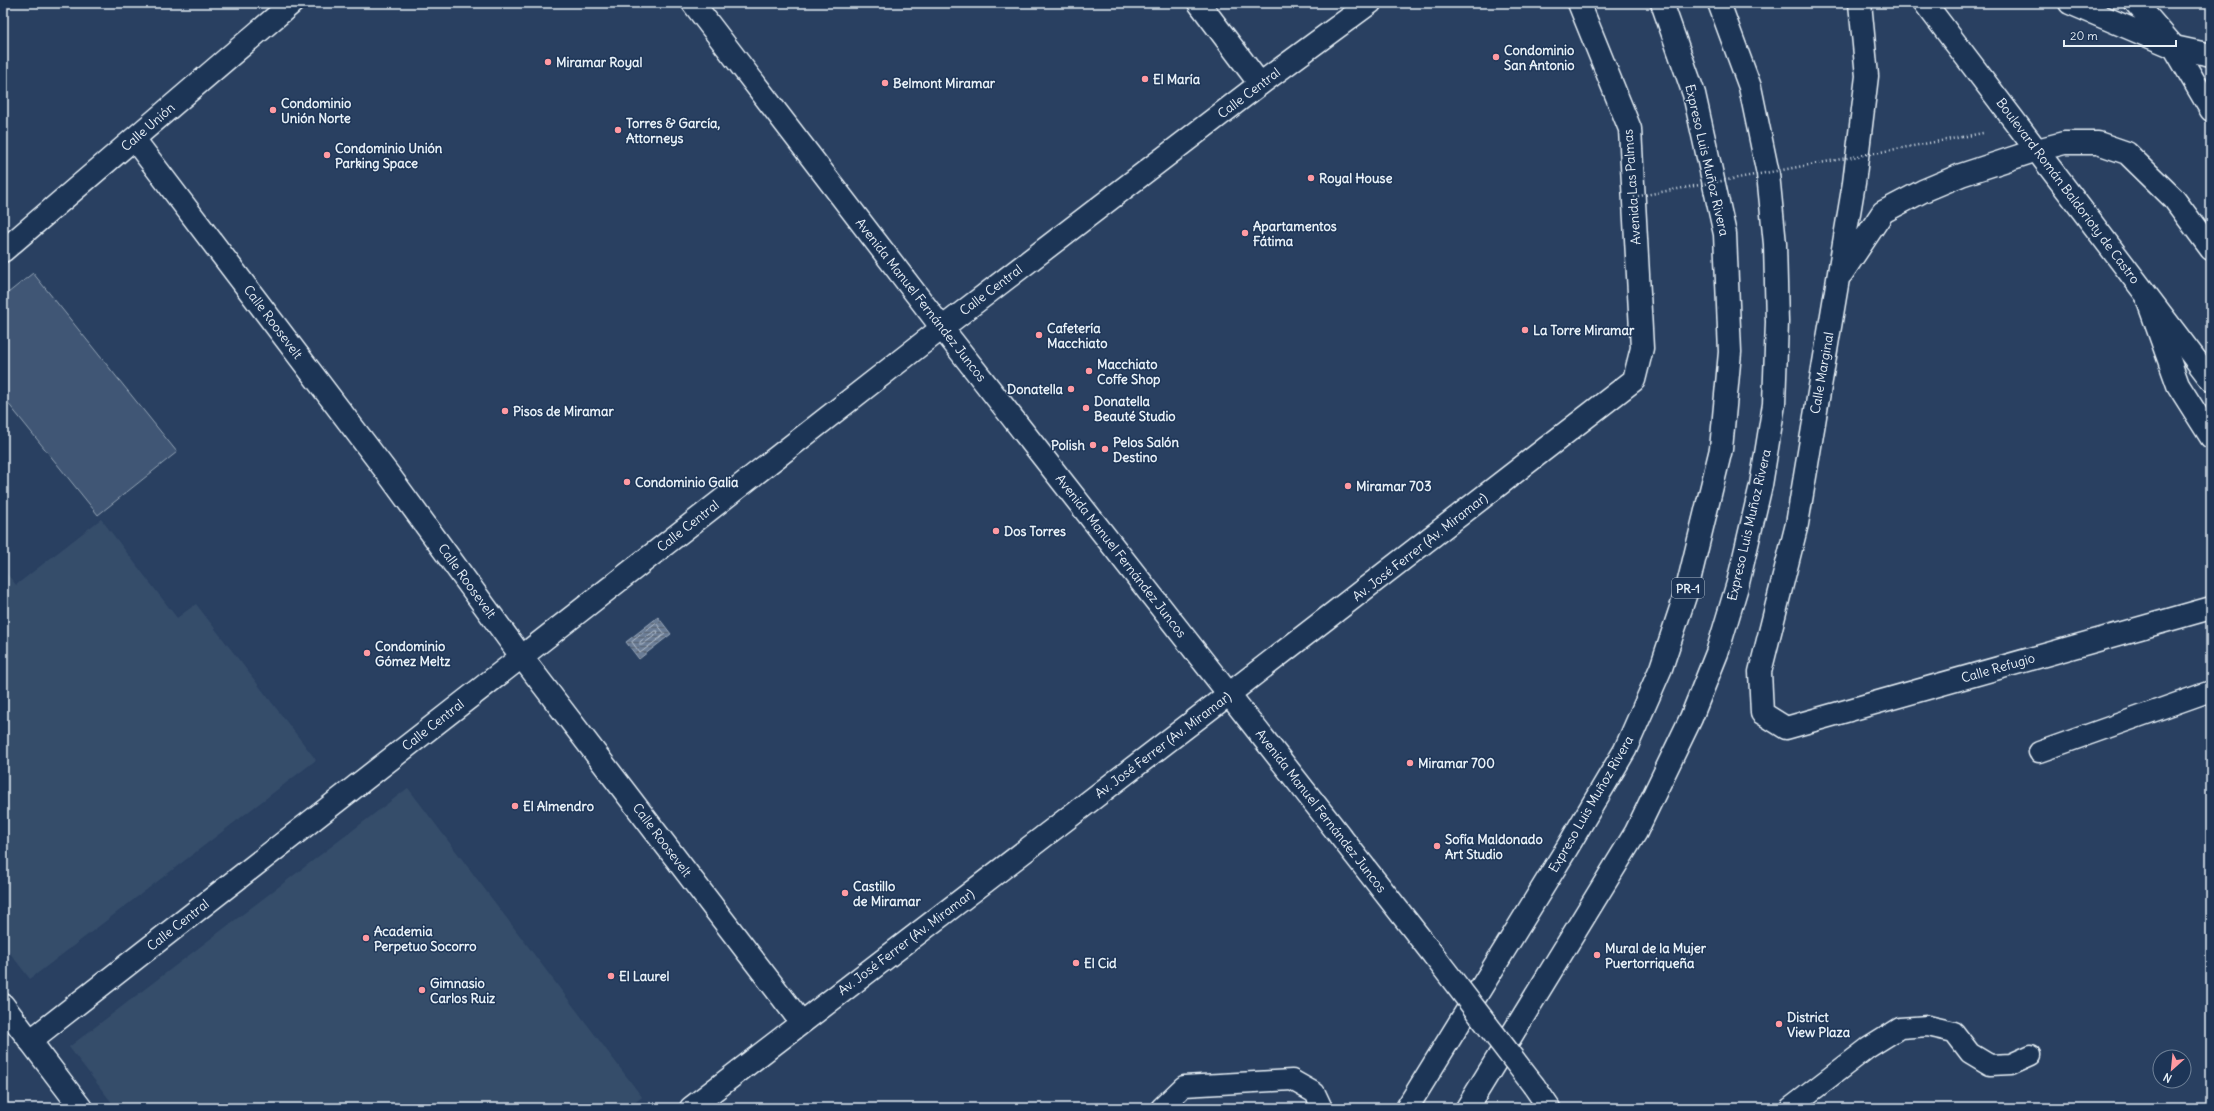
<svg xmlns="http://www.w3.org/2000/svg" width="2214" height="1111" font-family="Delius,sans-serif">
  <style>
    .built { fill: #364d6b }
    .green { fill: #415774; stroke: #94a4b6 }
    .water { fill: url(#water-rules); stroke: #9dabbd }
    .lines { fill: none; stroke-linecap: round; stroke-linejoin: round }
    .shore { stroke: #b6c2d0; stroke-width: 1 }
    .lane-casing { stroke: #e8f1f8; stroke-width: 23 }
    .street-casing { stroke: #e8f1f8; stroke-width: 25 }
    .secondary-casing { stroke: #e8f1f8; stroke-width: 25 }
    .highway-casing { stroke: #e8f1f8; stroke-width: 25 }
    .path { stroke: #e8f1f8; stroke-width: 2.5; stroke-dasharray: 1 3; stroke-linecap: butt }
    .lane { stroke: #1d3557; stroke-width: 20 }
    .street { stroke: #1d3557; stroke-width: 22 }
    .secondary { stroke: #1d3557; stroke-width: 22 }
    .highway { stroke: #1d3557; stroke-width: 22 }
    .secondary-bridge-casing { stroke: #e8f1f8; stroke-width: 25; stroke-linecap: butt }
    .path-bridge { stroke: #e8f1f8; stroke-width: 2.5; stroke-dasharray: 1 3; stroke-linecap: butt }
    .secondary-bridge { stroke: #1d3557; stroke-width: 22 }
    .poi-dot { fill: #ff9aa2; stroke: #1d3557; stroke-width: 1.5 }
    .labels { text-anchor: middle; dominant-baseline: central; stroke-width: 3; stroke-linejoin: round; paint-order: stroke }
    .shield { fill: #1d3557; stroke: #abb9c8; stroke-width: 1 }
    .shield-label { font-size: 12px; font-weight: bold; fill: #e8f1f8 }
    .poi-label { font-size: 13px; font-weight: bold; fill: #e8f1f8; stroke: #1d3557; text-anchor: start }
    .street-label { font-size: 13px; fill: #e8f1f8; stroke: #1d3557 }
  </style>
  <defs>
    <pattern id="water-rules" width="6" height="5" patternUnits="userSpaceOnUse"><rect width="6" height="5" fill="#6b7c95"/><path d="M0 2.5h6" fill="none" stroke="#5a6573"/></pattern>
  </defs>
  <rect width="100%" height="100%" fill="#294061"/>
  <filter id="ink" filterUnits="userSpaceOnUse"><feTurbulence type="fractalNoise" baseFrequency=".025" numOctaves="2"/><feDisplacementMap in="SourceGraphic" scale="8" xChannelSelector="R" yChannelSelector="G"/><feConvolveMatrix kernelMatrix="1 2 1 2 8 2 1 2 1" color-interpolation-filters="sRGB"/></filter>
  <g filter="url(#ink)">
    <!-- built -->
    <g class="built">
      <path d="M101 519 177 618 196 604 316 760 30 979 3 944V569L16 585Z"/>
      <path d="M408 788 642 1097 628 1108H116L69 1047Z"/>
    </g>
    <!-- green -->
    <path class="green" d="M33 273 177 452 98 515 3 397V297Z"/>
    <!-- water -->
    <path class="water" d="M658 617 671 634 639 659 626 642Z"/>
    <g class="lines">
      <!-- shore -->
      <g class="shore">
        <path d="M656 623 665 634 640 653 632 642Z"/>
        <path d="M655 631H658L657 634 642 645H640V642Z"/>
      </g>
      <!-- lane casing -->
      <g class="lane-casing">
        <g id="lane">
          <path d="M2039 752 2211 691"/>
          <path d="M1161 1108 1184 1086 1292 1080 1315 1093 1322 1108"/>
          <path d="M1790 1108 1868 1048 1900 1028 1928 1026 1954 1032 1970 1053 1990 1065 2011 1064 2031 1055"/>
        </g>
      </g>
      <!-- street casing -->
      <g class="street-casing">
        <g id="street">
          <path d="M1199 3 1260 84"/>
          <path d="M1860 3 1867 76 1854 183 1797 524 1760 672 1762 713 1786 728 2211 608"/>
          <path d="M2070 3 2174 47 2211 55"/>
          <path d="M134 139 389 475 521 656 801 1022"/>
          <path d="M3 251 292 3"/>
          <path d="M1842 273 1883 212 1923 191 1961 175 2037 150 2064 143H2098L2127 153 2174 199 2211 249"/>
          <path d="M2148 301 2178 385 2211 437"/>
          <path d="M3 1005 81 1108"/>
          <path d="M30 1041 942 328 1260 84 1370 3"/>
          <path d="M691 1108 1229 694"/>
        </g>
      </g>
      <!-- secondary casing -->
      <g class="secondary-casing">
        <g id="secondary">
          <path d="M693 3 942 328 1435 957"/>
          <path d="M1925 3 2211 380"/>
          <path d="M2136 3 2174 47 2211 110"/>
          <path d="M1229 694 1634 380 1642 348 1630 129 1579 3"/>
          <path d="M1534 1086 1549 1108"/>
        </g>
      </g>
      <!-- highway casing -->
      <g class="highway-casing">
        <g id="highway">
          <path d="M1407 1108 1567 848 1625 750 1661 668 1686 593 1721 449 1730 352 1725 234 1694 94 1662 3"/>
          <path d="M1467 1108 1636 832 1691 718 1717 653 1738 583 1761 485 1774 404 1777 322 1775 244 1768 174 1750 87 1719 3"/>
        </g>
      </g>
      <!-- path -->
      <path class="path" d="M1962 137 1983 133"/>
      <!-- lane -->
      <use href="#lane" class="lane"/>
      <!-- street -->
      <use href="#street" class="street"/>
      <!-- secondary -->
      <use href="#secondary" class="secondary"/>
      <!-- highway -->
      <use href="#highway" class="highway"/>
      <!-- secondary-bridge casing -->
      <g class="secondary-bridge-casing">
        <path id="secondary-bridge" d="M1435 957 1534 1086"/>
      </g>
      <!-- path-bridge -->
      <path class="path-bridge" d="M1634 197 1962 137"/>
      <!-- secondary-bridge -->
      <use href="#secondary-bridge" class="secondary-bridge"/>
    </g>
  </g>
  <!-- markers -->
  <g class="poi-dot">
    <circle cx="1496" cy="57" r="4"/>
    <circle cx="548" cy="62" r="4"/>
    <circle cx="1145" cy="79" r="4"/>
    <circle cx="885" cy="83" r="4"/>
    <circle cx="273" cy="110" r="4"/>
    <circle cx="618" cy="130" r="4"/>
    <circle cx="327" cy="155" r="4"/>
    <circle cx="1311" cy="178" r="4"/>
    <circle cx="1245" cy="233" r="4"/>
    <circle cx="1525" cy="330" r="4"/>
    <circle cx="1039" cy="335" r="4"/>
    <circle cx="1089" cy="371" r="4"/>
    <circle cx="1071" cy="389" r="4"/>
    <circle cx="1086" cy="408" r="4"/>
    <circle cx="505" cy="411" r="4"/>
    <circle cx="1093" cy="445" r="4"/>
    <circle cx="1105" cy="449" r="4"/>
    <circle cx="627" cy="482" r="4"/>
    <circle cx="1348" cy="486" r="4"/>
    <circle cx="996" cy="531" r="4"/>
    <circle cx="367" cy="653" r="4"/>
    <circle cx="1410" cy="763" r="4"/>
    <circle cx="515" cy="806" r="4"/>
    <circle cx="1437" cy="846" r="4"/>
    <circle cx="845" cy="893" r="4"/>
    <circle cx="366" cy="938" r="4"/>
    <circle cx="1597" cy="955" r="4"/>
    <circle cx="1076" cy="963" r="4"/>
    <circle cx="611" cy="976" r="4"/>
    <circle cx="422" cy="990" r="4"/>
    <circle cx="1779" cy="1024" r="4"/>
  </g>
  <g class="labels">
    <!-- shield labels -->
    <rect class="shield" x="1672" y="578" width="32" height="20" rx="3"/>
    <g class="shield-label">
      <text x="1688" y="588">PR-1</text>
    </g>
    <!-- poi labels -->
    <g class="poi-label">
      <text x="1504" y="50">Condominio<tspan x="1504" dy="15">San Antonio</tspan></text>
      <text x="556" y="62">Miramar Royal</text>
      <text x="1153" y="79">El María</text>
      <text x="893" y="83">Belmont Miramar</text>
      <text x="281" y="103">Condominio<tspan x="281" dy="15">Unión Norte</tspan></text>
      <text x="626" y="123">Torres &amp; García,<tspan x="626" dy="15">Attorneys</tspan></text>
      <text x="335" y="148">Condominio Unión<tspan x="335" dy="15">Parking Space</tspan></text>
      <text x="1319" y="178">Royal House</text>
      <text x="1253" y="226">Apartamentos<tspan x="1253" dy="15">Fátima</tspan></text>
      <text x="1047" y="328">Cafetería<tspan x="1047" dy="15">Macchiato</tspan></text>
      <text x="1533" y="330">La Torre Miramar</text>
      <text x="1097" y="364">Macchiato<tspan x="1097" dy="15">Coffe Shop</tspan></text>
      <text x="1063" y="389" text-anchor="end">Donatella</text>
      <text x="1094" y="401">Donatella<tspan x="1094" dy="15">Beauté Studio</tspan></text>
      <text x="513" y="411">Pisos de Miramar</text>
      <text x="1113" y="442">Pelos Salón<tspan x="1113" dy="15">Destino</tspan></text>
      <text x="1085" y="445" text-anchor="end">Polish</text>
      <text x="635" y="482">Condominio Galia</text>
      <text x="1356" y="486">Miramar 703</text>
      <text x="1004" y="531">Dos Torres</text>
      <text x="375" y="646">Condominio<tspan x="375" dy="15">Gómez Meltz</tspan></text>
      <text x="1418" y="763">Miramar 700</text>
      <text x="523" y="806">El Almendro</text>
      <text x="1445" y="839">Sofía Maldonado<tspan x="1445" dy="15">Art Studio</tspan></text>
      <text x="853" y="886">Castillo<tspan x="853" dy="15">de Miramar</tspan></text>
      <text x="374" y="931">Academia<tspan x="374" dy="15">Perpetuo Socorro</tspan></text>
      <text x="1605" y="948">Mural de la Mujer<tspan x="1605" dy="15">Puertorriqueña</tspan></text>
      <text x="1084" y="963">El Cid</text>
      <text x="619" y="976">El Laurel</text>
      <text x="430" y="983">Gimnasio<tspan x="430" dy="15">Carlos Ruiz</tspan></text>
      <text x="1787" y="1017">District<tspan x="1787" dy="15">View Plaza</tspan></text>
    </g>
    <!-- street labels -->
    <g class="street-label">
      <text transform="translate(1249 93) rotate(-37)">Calle Central</text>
      <text transform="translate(148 127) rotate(-41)">Calle Unión</text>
      <text transform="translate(1707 160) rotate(77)">Expreso Luis Muñoz Rivera</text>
      <text transform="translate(1632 187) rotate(-94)">Avenida Las Palmas</text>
      <text transform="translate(2068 191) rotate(53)">Boulevard Román Baldorioty de Castro</text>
      <text transform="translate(991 290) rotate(-37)">Calle Central</text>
      <text transform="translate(921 300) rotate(52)">Avenida Manuel Fernández Juncos</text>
      <text transform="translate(273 322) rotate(53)">Calle Roosevelt</text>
      <text transform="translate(1822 373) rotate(-80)">Calle Marginal</text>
      <text transform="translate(1749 525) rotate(-77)">Expreso Luis Muñoz Rivera</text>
      <text transform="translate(688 526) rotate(-38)">Calle Central</text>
      <text transform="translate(1420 547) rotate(-38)">Av. José Ferrer (Av. Miramar)</text>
      <text transform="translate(1121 556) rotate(52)">Avenida Manuel Fernández Juncos</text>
      <text transform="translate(467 581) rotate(54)">Calle Roosevelt</text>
      <text transform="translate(1998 668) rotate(-16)">Calle Refugio</text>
      <text transform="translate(433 725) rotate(-38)">Calle Central</text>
      <text transform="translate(1163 745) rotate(-37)">Av. José Ferrer (Av. Miramar)</text>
      <text transform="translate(1591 804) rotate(-60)">Expreso Luis Muñoz Rivera</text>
      <text transform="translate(1321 811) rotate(52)">Avenida Manuel Fernández Juncos</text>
      <text transform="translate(662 840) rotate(53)">Calle Roosevelt</text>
      <text transform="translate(178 925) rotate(-38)">Calle Central</text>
      <text transform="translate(906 942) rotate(-37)">Av. José Ferrer (Av. Miramar)</text>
    </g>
  </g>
  <!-- margin -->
  <rect width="2214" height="1111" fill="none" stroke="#1d3557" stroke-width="16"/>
  <rect x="8" y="8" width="2198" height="1095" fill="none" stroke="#e8f1f8" stroke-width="1.5" filter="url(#ink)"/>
  <!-- north arrow -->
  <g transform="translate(2172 1069) rotate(207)"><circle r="19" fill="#1d3557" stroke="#6e8097"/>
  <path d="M0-3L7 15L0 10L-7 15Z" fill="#ff9aa2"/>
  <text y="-6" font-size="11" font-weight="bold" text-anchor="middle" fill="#e8f1f8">N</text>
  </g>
  <!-- scale -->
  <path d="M2064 40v6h112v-6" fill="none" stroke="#e8f1f8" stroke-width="2"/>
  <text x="2070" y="40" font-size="12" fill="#e8f1f8" stroke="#1d3557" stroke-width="3" paint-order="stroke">20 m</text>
</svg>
